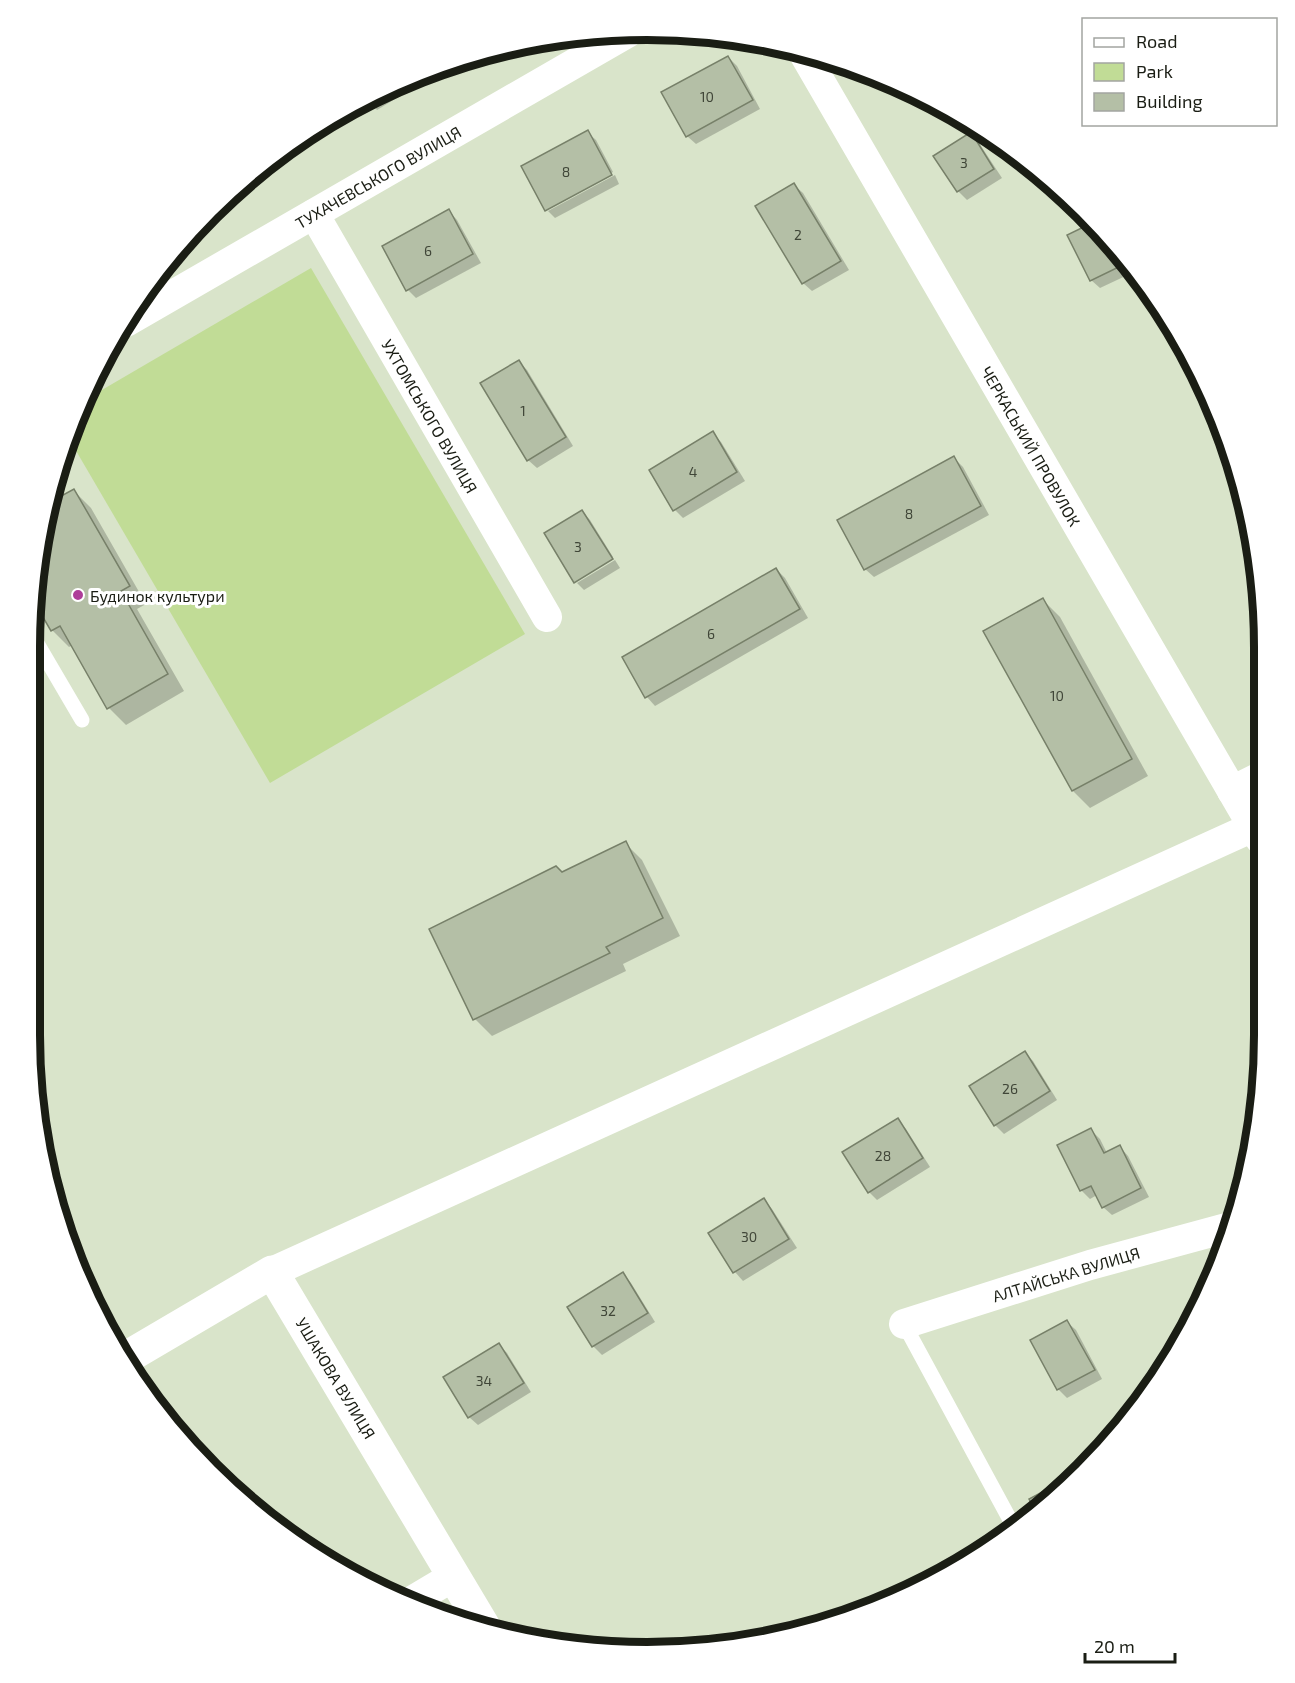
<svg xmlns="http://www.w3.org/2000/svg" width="1295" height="1683" font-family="'Exo 2',sans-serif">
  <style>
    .green { fill: #c1dc96 }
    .shadow { fill: #0003 }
    .building { fill: #b4bfa6; stroke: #778069; stroke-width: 1.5 }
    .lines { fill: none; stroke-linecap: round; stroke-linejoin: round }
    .service { stroke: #fff; stroke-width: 15 }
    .minor { stroke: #fff; stroke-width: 30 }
    .tertiary { stroke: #fff; stroke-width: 33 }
    .poi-dot { fill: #ae3d99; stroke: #fff; stroke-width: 2 }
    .labels { text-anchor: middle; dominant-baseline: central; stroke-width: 6; stroke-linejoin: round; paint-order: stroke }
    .number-label { font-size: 14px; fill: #404638 }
    .street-label { font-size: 16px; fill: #1a1d14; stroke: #fff }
    .poi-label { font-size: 16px; fill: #1a1d14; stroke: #fff; text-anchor: start }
    .rim { fill: none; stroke: #1a1d14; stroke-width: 8 }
  </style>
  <rect width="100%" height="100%" fill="#d9e4ca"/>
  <!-- green -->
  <path class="green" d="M311 268 525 634 270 783 68 437 83 401Z"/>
  <!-- shadow -->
  <g class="shadow">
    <path d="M728 57 737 66 760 109 696 144 687 136Z"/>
    <path d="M408 79 413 88 377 110 368 100Z"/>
    <path d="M587 132 596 140 613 172 547 208V210L523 167Z"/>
    <path d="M971 134 979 143 1002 178 967 200 959 192 936 157Z"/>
    <path d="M302 136 307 145 247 178Z"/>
    <path d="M615 175 619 184 555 218 548 211Z"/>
    <path d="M794 185 803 193 849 270 812 291 803 283Z"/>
    <path d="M1058 189 1080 208 1073 211 1065 203Z"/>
    <path d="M449 211 457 220 481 263 416 298 408 290Z"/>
    <path d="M1095 224 1134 272 1100 288 1091 280Z"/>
    <path d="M519 362 527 370 573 446 537 468 528 460Z"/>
    <path d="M712 433 721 442 745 481 683 518 675 510Z"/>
    <path d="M954 458 963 467 989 515 874 577 865 569Z"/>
    <path d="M74 491 91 508 146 604 137 609 184 691 126 725 109 708 73 645 69 647 52 630 33 598 52 503Z"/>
    <path d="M582 511 590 520 613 557 575 580Z"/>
    <path d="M615 560 620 568 584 590 577 583Z"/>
    <path d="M776 569 785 578 808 618 655 706 647 697 624 658Z"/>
    <path d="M1043 600 1060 617 1148 776 1090 808 1073 791 985 632Z"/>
    <path d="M625 843 642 860 680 936 623 964 626 971 492 1036 475 1019 562 874Z"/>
    <path d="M1025 1053 1033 1061 1057 1100 1004 1134 995 1125Z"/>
    <path d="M898 1120 906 1129 930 1167 877 1200 869 1192Z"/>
    <path d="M1091 1130 1100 1139 1107 1153 1120 1147 1128 1156 1149 1197 1112 1215 1103 1207 1097 1195 1090 1199 1081 1190Z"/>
    <path d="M764 1200 772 1209 797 1248 743 1281 735 1272Z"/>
    <path d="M623 1274 631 1283 655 1322 602 1355 593 1346Z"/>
    <path d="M1067 1322 1076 1330 1102 1379 1067 1398 1058 1389 1032 1341Z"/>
    <path d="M498 1344 507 1353 531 1392 478 1425 469 1417Z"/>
  </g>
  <!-- building -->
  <g class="building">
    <path d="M728 56 753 100 686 137 661 92Z"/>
    <path d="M588 130 612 175 545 211 521 166Z"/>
    <path d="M971 132 994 169 957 192 933 156Z"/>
    <path d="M794 183 841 261 802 284 755 206Z"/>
    <path d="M449 209 473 254 406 291 382 246Z"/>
    <path d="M1094 222 1127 263 1090 281 1067 235Z"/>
    <path d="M519 360 566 437 527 461 480 383Z"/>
    <path d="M713 431 737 472 673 511 649 470Z"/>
    <path d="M954 456 981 506 864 570 837 520Z"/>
    <path d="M74 489 130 586 121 591 168 674 107 709 60 626 51 631 33 600 52 501Z"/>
    <path d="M582 510 613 559 574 583 544 533Z"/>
    <path d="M776 568 800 609 645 698 622 657Z"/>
    <path d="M1043 598 1132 759 1072 791 983 631Z"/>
    <path d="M626 841 663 918 606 947 610 953 473 1020 429 929 556 866 562 872Z"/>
    <path d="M1025 1051 1050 1091 994 1126 969 1086Z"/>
    <path d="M898 1118 923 1158 868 1193 842 1152Z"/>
    <path d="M1091 1128 1104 1153 1120 1145 1141 1188 1102 1208 1091 1186 1080 1191 1057 1145Z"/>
    <path d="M764 1198 789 1239 733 1273 708 1233Z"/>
    <path d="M623 1272 648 1313 592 1347 567 1307Z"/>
    <path d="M1067 1320 1095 1370 1057 1390 1030 1340Z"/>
    <path d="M499 1343 524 1383 468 1418 443 1377Z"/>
    <path d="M1074 1475 1076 1479 1036 1512 1029 1499Z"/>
  </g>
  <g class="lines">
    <!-- service -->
    <g class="service">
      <path d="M31 633 82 720"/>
      <path d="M904 1324 1015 1529"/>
    </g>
    <!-- minor -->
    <g class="minor">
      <path d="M803 52 1260 839"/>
      <path d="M314 214 547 617"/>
      <path d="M126 322 629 32"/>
      <path d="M1232 791 1260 777"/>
      <path d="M272 1272 1253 827"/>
      <path d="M904 1324 1090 1265 1230 1227"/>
      <path d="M412 1601 454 1576"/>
    </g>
    <!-- tertiary -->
    <path class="tertiary" d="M124 1359 272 1272 487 1632"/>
  </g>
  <!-- markers -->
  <circle class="poi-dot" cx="78" cy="595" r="6"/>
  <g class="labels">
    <!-- number labels -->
    <g class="number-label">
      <text x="707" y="96">10</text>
      <text x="964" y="162">3</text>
      <text x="566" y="171">8</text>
      <text x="798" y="234">2</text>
      <text x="428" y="250">6</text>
      <text x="523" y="410">1</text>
      <text x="693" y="471">4</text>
      <text x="909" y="513">8</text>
      <text x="578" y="546">3</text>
      <text x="711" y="633">6</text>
      <text x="1057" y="695">10</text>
      <text x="1010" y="1088">26</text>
      <text x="883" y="1155">28</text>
      <text x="749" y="1236">30</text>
      <text x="608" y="1310">32</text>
      <text x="484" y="1380">34</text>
    </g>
    <!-- street labels -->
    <g class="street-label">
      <text transform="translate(378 177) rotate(-30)">ТУХАЧЕВСЬКОГО ВУЛИЦЯ</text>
      <text transform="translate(430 416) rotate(60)">УХТОМСЬКОГО ВУЛИЦЯ</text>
      <text transform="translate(1031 446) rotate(60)">ЧЕРКАСЬКИЙ ПРОВУЛОК</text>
      <text transform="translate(1066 1274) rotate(-17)">АЛТАЙСЬКА ВУЛИЦЯ</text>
      <text transform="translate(336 1378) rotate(59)">УШАКОВА ВУЛИЦЯ</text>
    </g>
    <!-- poi labels -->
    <g class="poi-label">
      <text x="90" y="595">Будинок культури</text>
    </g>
  </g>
  <!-- crop -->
  <path d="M0 0H1295V1683H0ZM647 40H647A607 607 0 0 1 1254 647V1035A607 607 0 0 1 647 1642H647A607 607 0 0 1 40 1035V647A607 607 0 0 1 647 40Z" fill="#fff" fill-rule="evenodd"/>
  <path class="rim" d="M647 40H647A607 607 0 0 1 1254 647V1035A607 607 0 0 1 647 1642H647A607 607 0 0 1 40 1035V647A607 607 0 0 1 647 40Z"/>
  <!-- legend -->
  <rect x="1082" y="18" width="195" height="108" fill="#ffffff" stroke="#a3a5a1" stroke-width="1.5"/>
  <rect x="1094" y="38" width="30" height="9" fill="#ffffff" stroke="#a3a5a1" stroke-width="1.5"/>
  <text x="1136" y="48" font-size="18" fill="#1a1d14">Road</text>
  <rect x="1094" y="63" width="30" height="18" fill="#c1dc96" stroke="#a3a5a1" stroke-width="1.5"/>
  <text x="1136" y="78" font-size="18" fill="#1a1d14">Park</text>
  <rect x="1094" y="93" width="30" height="18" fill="#b4bfa6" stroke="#a3a5a1" stroke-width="1.5"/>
  <text x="1136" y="108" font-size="18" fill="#1a1d14">Building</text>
  <!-- scale -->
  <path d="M1085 1653v9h90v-9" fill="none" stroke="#1a1d14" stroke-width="3"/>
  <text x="1094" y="1653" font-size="18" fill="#1a1d14" stroke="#ffffff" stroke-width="4.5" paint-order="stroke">20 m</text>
</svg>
